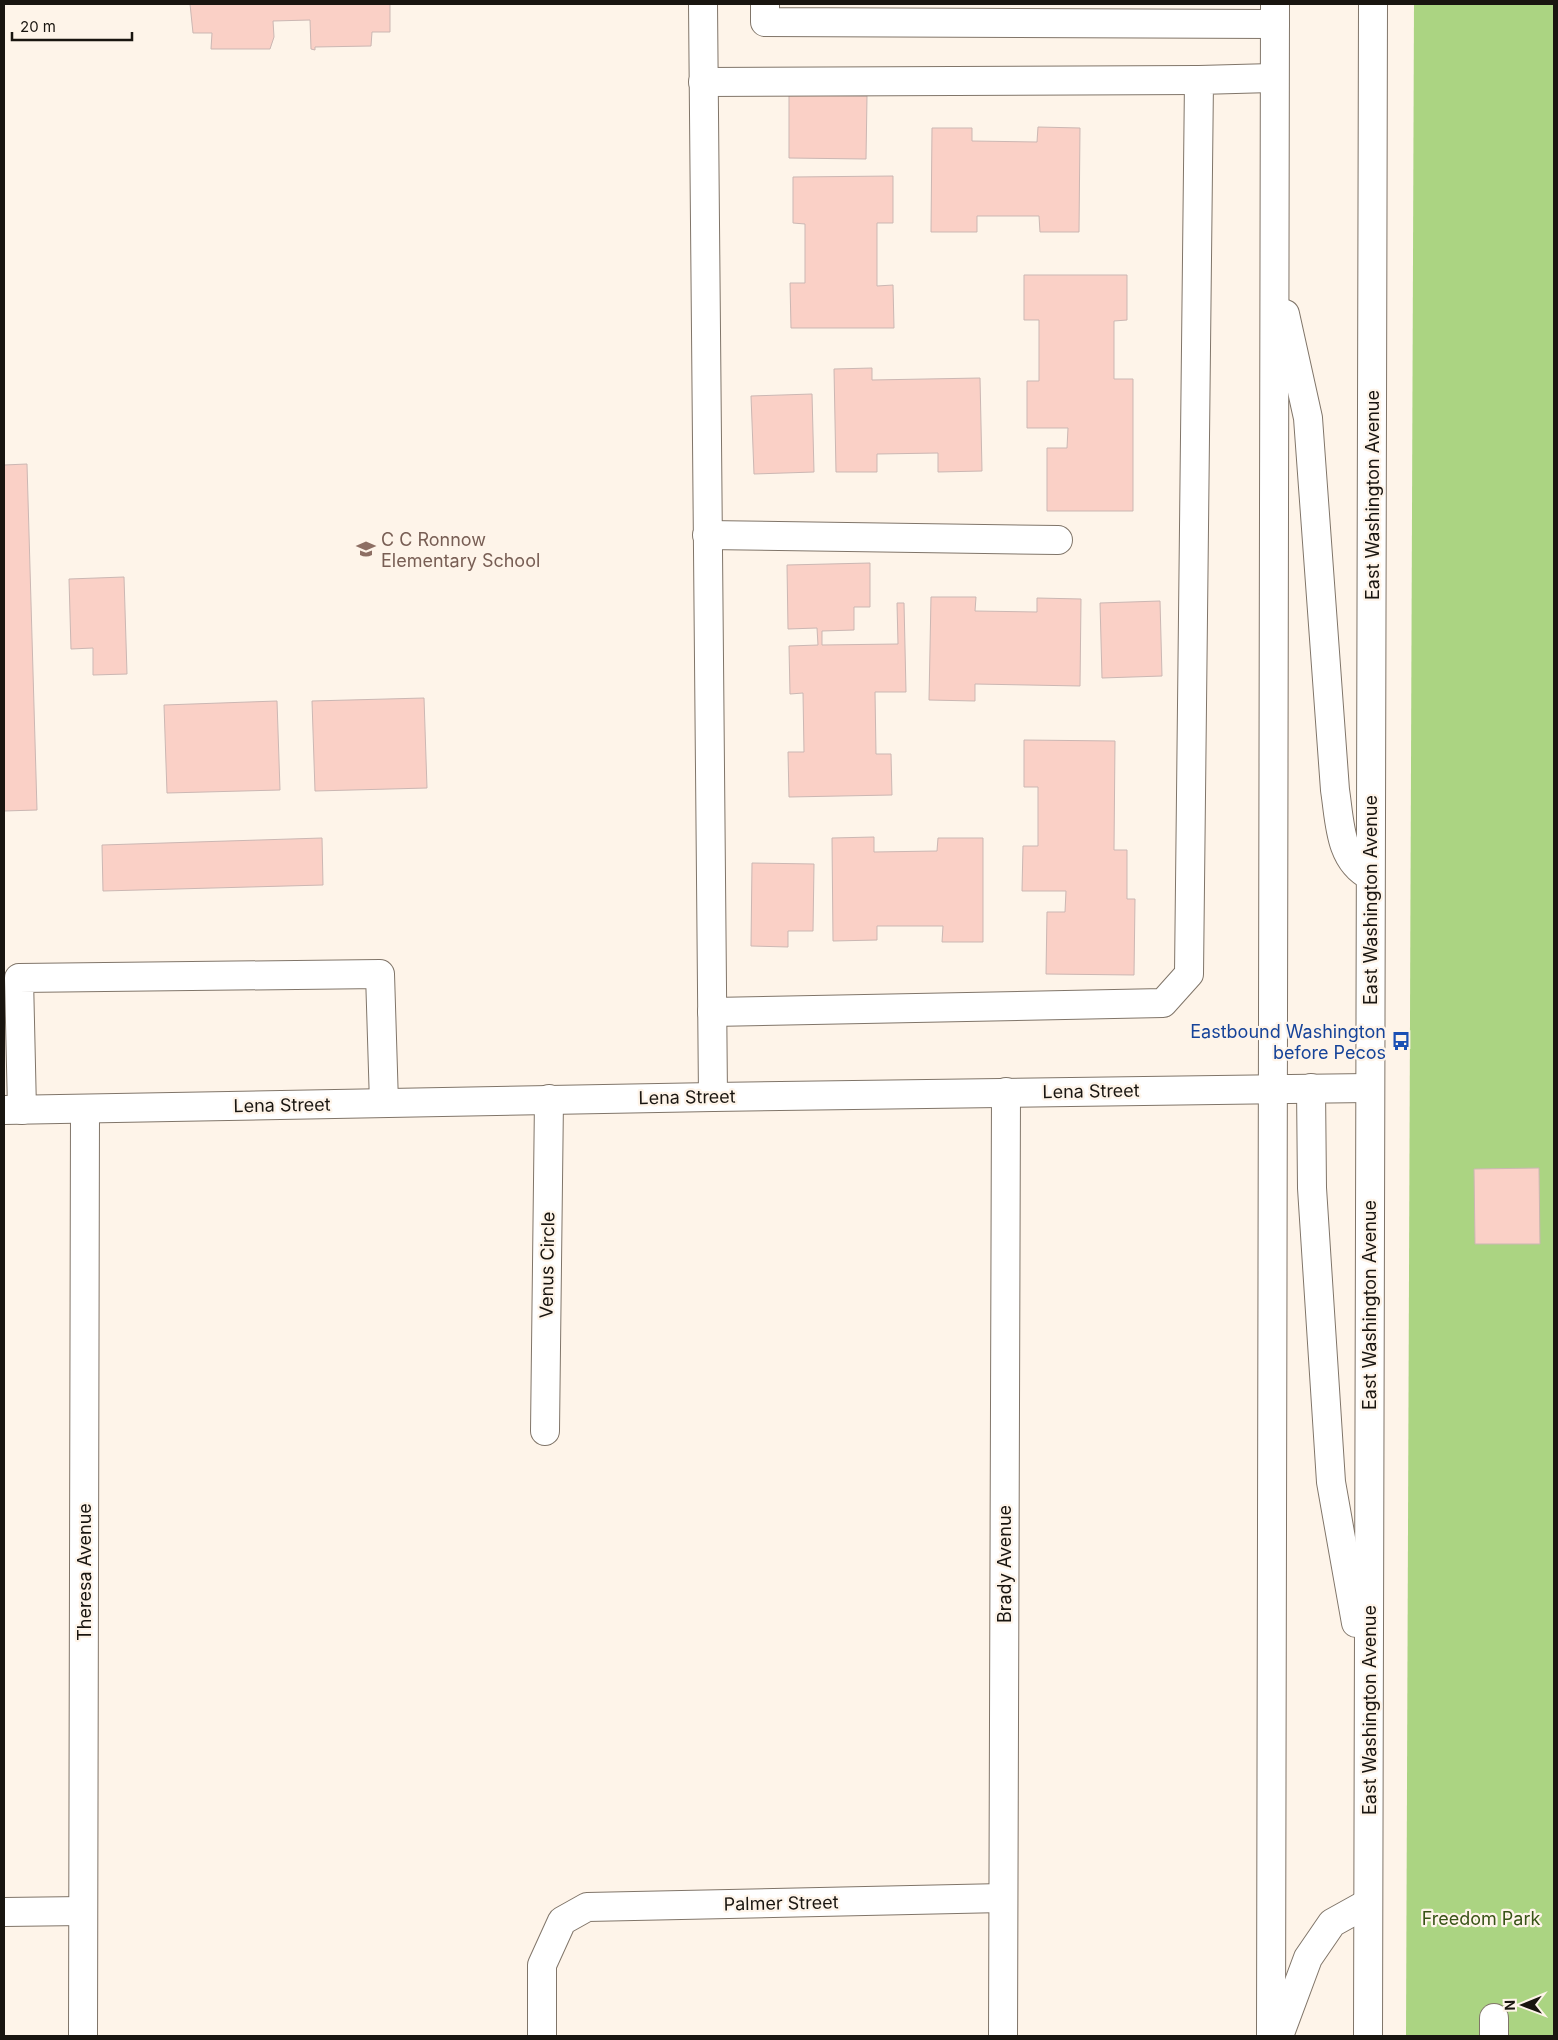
<svg xmlns="http://www.w3.org/2000/svg" width="1558" height="2040" font-family="Inter,sans-serif">
  <style>
    .green { fill: #abd482 }
    .building { fill: #fad0c6; stroke: #cbb7b3 }
    .lines { fill: none; stroke-linecap: round; stroke-linejoin: round }
    .minor-casing { stroke: #807569; stroke-width: 30 }
    .major-casing { stroke: #807569; stroke-width: 30 }
    .minor { stroke: #fff; stroke-width: 28 }
    .major { stroke: #fff; stroke-width: 28 }
    .labels { text-anchor: middle; dominant-baseline: central; stroke-width: 4.5; stroke-linejoin: round; paint-order: stroke }
    .street-label { font-size: 18px; fill: #191510; stroke: #fef4e9 }
    .education-label { font-size: 18px; fill: #785e54; stroke: #fef4e9; text-anchor: start }
    .transit-label { font-size: 18px; fill: #164399; stroke: #fef4e9; text-anchor: end }
    .park-label { font-size: 18px; fill: #385317; stroke: #fef4e9 }
  </style>
  <rect width="100%" height="100%" fill="#fef4e9"/>
  <!-- green -->
  <path class="green" d="M1414 4H1554V2036H1406Z"/>
  <!-- building -->
  <g class="building">
    <path d="M190 4H390V32H372L371 46 315 47V50L311 49 310 20 273 21 274 37 270 49H211L212 33H193Z"/>
    <path d="M789 95 867 96 866 159 789 158Z"/>
    <path d="M1038 127 1080 128 1079 232H1040L1039 216H977V232H931L932 128H972V141L1037 142Z"/>
    <path d="M893 176V223H877V286L893 285 894 328H791L790 283H805V224L793 223V177Z"/>
    <path d="M1024 275H1127V320L1114 321V379H1133V511H1047V448H1067L1068 428H1027V381H1039V320H1024Z"/>
    <path d="M872 368V380L980 378 982 471 938 472V453L877 454V472H836L834 369Z"/>
    <path d="M812 394 814 472 754 474 751 396Z"/>
    <path d="M27 464 37 810 4 811V465Z"/>
    <path d="M870 563V607H854V630L822 631V645L898 644 897 603H904L906 692H875L876 754H891L892 795 789 797 788 752H804L803 693 790 694 789 646 818 645 817 628 788 629 787 565Z"/>
    <path d="M124 577 127 674 93 675V648L71 649 69 579Z"/>
    <path d="M931 597H976L975 611 1037 612V598L1081 599 1080 686 975 684V701L929 700Z"/>
    <path d="M1160 601 1162 676 1102 678 1100 603Z"/>
    <path d="M424 698 427 788 315 791 312 701Z"/>
    <path d="M277 701 280 790 167 793 164 705Z"/>
    <path d="M1024 740 1115 741 1114 850H1127V899H1135L1134 975 1046 974 1047 912H1065L1066 891H1022L1023 846H1038V787H1024Z"/>
    <path d="M874 837V852L937 851 938 838H983V942H942L943 926H877V940L833 941 832 838Z"/>
    <path d="M322 838 323 885 103 891 102 845Z"/>
    <path d="M752 863 814 864 813 931H788V947L751 946Z"/>
    <path d="M1539 1168 1540 1244H1475L1474 1169Z"/>
  </g>
  <g class="lines">
    <!-- minor casing -->
    <g class="minor-casing">
      <g id="minor">
        <path d="M703 4 713 1097"/>
        <path d="M765 4V22L1275 24"/>
        <path d="M703 82 1199 80"/>
        <path d="M707 535 1058 540"/>
        <path d="M712 1012 1163 1003 1189 974 1199 80 1274 78"/>
        <path d="M4 1110 713 1097 1369 1088"/>
        <path d="M22 1110 19 978 380 974 384 1103"/>
        <path d="M545 1431 549 1099"/>
        <path d="M4 1912 83 1911"/>
        <path d="M1494 2018V2036"/>
        <path d="M83 2036 85 1109"/>
        <path d="M542 2036V1965L562 1921 587 1907 1003 1898"/>
        <path d="M1003 2036 1006 1092"/>
      </g>
    </g>
    <!-- major casing -->
    <g class="major-casing">
      <g id="major">
        <path d="M1285 314 1308 418 1335 790C1340 822 1339 860 1370 876"/>
        <path d="M1311 1088 1312 1188 1331 1482 1356 1623"/>
        <path d="M1271 2036 1275 4"/>
        <path d="M1279 2036 1308 1958 1332 1923 1368 1903"/>
        <path d="M1368 2036 1373 4"/>
      </g>
    </g>
    <!-- minor -->
    <use href="#minor" class="minor"/>
    <!-- major -->
    <use href="#major" class="major"/>
  </g>
  <!-- icons -->
  <defs>
    <g id="school-bare" transform="scale(1.5)"><path d="M0-5L7-2L0 1L-7-2ZM-4 1L0 2.5L4 1V4Q0 6-4 4Z" fill="#8d6e63" stroke="#fef4e9" stroke-width="2.5" paint-order="stroke"/></g>
    <g id="bus-bare" transform="scale(1.5)"><path d="M-5-6H5V4H4V6H2V4H-2V6H-4V4H-5ZM-3.5-4V0h7V-4ZM-3.5 1.2v1.5H-2V1.2ZM2 1.2v1.5H3.5V1.2Z" fill="#1a4fb4" stroke="#fef4e9" stroke-width="2.5" paint-order="stroke"/></g>
  </defs>
  <g fill-rule="evenodd">
    <use href="#school-bare" x="366" y="549"/>
    <use href="#bus-bare" x="1401" y="1041"/>
  </g>
  <g class="labels">
    <!-- street labels -->
    <g class="street-label">
      <text transform="translate(1372 495) rotate(-90)">East Washington Avenue</text>
      <text transform="translate(1370 900) rotate(-90)">East Washington Avenue</text>
      <text transform="translate(1091 1091) rotate(-1)">Lena Street</text>
      <text transform="translate(687 1097) rotate(-1)">Lena Street</text>
      <text transform="translate(282 1105) rotate(-1)">Lena Street</text>
      <text transform="translate(547 1265) rotate(-89)">Venus Circle</text>
      <text transform="translate(1369 1305) rotate(-90)">East Washington Avenue</text>
      <text transform="translate(1004 1564) rotate(-90)">Brady Avenue</text>
      <text transform="translate(84 1572) rotate(-90)">Theresa Avenue</text>
      <text transform="translate(1369 1710) rotate(-90)">East Washington Avenue</text>
      <text transform="translate(781 1903) rotate(-1)">Palmer Street</text>
    </g>
    <!-- education labels -->
    <g class="education-label">
      <text x="381" y="539">C C Ronnow<tspan x="381" dy="21">Elementary School</tspan></text>
    </g>
    <!-- transit labels -->
    <g class="transit-label">
      <text x="1386" y="1031">Eastbound Washington<tspan x="1386" dy="21">before Pecos</tspan></text>
    </g>
    <!-- park labels -->
    <g class="park-label">
      <text x="1481" y="1918">Freedom Park</text>
    </g>
  </g>
  <!-- border -->
  <rect width="1558" height="2040" fill="none" stroke="#191510" stroke-width="10"/>
  <!-- north arrow -->
  <g transform="translate(1523 2005) rotate(269)" stroke="#fef4e9" stroke-width="4" paint-order="stroke">
  <path d="M0-4L9 19L0 12L-9 19Z" fill="#191510"/>
  <text y="-8" font-size="14" font-weight="bold" text-anchor="middle" fill="#191510">N</text>
  </g>
  <!-- scale -->
  <path d="M12 32v8h120v-8" fill="none" stroke="#191510" stroke-width="2.5"/>
  <text x="20" y="32" font-size="15" fill="#191510" stroke="#fef4e9" stroke-width="4" paint-order="stroke">20 m</text>
</svg>
